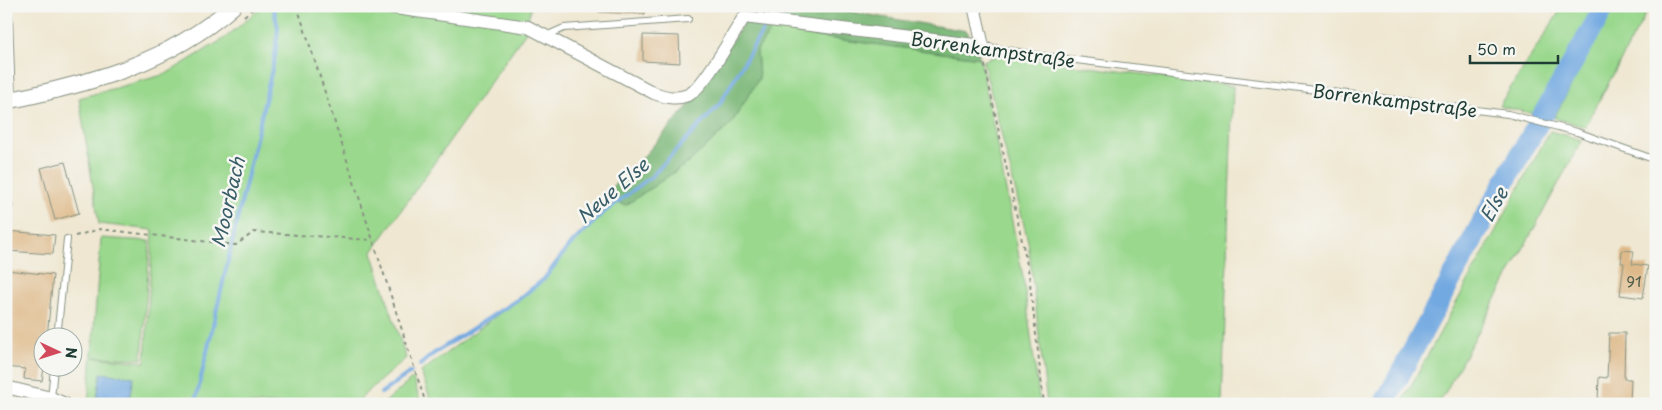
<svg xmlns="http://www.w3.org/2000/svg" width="1662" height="410" font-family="'Playpen Sans',sans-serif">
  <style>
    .green { fill: #9ad88d; stroke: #5c8a60 }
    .forest { fill: #7bb878; stroke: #4d7a56 }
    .water { fill: #72a9e1; stroke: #48738a }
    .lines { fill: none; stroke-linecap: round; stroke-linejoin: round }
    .stream { stroke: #72a9e1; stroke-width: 4 }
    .river { stroke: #72a9e1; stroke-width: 21 }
    .building { fill: #deba8a }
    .service-casing { stroke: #879282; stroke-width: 8 }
    .minor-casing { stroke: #879282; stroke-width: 14 }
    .tertiary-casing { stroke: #879282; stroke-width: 18 }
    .path { stroke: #879282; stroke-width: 2; stroke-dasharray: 4 4; stroke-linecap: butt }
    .service { stroke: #fff; stroke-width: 6 }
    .minor { stroke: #fff; stroke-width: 12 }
    .tertiary { stroke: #fff; stroke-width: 16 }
    .labels { text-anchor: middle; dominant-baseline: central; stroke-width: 5; stroke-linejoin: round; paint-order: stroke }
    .number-label { font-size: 15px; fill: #4f5c4a }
    .street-label { font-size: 18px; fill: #1f3d34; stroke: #f6f6f2 }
    .water-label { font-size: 19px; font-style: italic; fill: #385d68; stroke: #f6f6f2 }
  </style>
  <rect width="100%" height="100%" fill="#f6f6f2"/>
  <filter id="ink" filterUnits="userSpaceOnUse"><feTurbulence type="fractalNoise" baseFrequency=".02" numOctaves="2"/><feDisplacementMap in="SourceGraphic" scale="10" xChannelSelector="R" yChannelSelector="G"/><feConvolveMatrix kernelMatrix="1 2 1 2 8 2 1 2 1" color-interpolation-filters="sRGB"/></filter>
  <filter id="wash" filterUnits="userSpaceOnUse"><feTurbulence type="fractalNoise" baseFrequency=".0096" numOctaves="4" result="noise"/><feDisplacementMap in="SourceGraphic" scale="20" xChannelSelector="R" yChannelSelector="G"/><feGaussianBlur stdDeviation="1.12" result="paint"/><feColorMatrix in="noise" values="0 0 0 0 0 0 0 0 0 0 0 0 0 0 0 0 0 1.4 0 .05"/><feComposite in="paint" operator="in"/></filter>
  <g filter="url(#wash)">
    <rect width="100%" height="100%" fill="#efe7d1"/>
    <!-- green -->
    <g class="green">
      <path d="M263 6H531L525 33 372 252 406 358 365 394 357 404H88L101 238 150 241 142 359 94 357 145 362 153 230 99 224 79 98 166 74 225 38Z"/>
      <path d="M1563 6H1599L1539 115 1499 106Z"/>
      <path d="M1614 6H1650L1585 127 1554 118Z"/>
      <path d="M774 25 805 35 980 58 1023 277 1040 404H432L421 372 544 280 569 247 616 202 626 205 689 162 731 124 759 78 757 50Z"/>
      <path d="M998 55 1233 86 1222 404H1047L1028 241 983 61Z"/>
      <path d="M1550 131 1582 140 1439 404H1401Z"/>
      <path d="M413 378 421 404H383Z"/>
    </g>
    <!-- forest -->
    <path class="forest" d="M752 6H814L967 31 980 58 805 35 774 26 757 50 759 78 731 124 689 162 626 205 601 197 636 165 690 104 749 15Z"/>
    <!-- water -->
    <path class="water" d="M101 373 134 377 129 404H96Z"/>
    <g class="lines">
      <!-- stream -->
      <g class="stream">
        <path d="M771 17 774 11 790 6"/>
        <path d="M420 365 433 354 520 298 544 279 569 246 603 213 652 176 719 105 767 23"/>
        <path d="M381 393 411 372"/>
        <path d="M195 404 275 56 278 28 273 6"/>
      </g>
      <!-- river -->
      <path class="river" d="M1384 404 1486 215 1605 6"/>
    </g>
    <g id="blocks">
      <!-- building -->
      <g class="building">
        <path d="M599 6H645V14L599 12Z"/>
        <path d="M643 35 679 36 680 63 643 61Z"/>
        <path d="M65 162 79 213 55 220 41 168Z"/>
        <path d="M6 188 13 207 6 209Z"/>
        <path d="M6 231 55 235 53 254 6 251Z"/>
        <path d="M1622 250 1634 251 1632 264 1648 266 1643 298 1620 295 1624 263H1621Z"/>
        <path d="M6 270 53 275 47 338H42L44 368 42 381 24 379 25 369 6 367Z"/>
        <path d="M1609 333H1625L1624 379H1631L1630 401H1598L1599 377 1607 378Z"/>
      </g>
    </g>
  </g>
  <g filter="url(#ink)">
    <use href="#blocks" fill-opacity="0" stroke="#879282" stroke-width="1"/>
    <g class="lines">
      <!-- service casing -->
      <g class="service-casing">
        <g id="service">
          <path d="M546 36 564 28 688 19"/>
          <path d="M983 46 1036 55 1508 114 1577 132 1656 160"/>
          <path d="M57 338 67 239"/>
          <path d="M51 398 54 368"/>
        </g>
      </g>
      <!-- minor casing -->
      <g class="minor-casing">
        <g id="minor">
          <path d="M381 6 528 27 654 93C665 97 676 100 688 95 703 89 734 33 744 17L983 46 974 6"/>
          <path d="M6 17 9 101"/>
          <path d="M6 387 51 398 65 404"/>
          <path d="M1655 404 1656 403"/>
        </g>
      </g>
      <!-- tertiary casing -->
      <g class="tertiary-casing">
        <path id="tertiary" d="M6 101C89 84 169 63 233 6"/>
      </g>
      <!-- path -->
      <g class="path">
        <path d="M297 6 426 404"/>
        <path d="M244 16 256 6"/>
        <path d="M983 57 1029 274 1044 404"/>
        <path d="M75 236 100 229 236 245 254 232 373 240"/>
      </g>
      <!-- service -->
      <use href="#service" class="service"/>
      <!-- minor -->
      <use href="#minor" class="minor"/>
      <!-- tertiary -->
      <use href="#tertiary" class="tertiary"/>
    </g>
  </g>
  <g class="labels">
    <!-- number labels -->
    <g class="number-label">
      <text x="1634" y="280">91</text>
    </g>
    <!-- street labels -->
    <g class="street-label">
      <text transform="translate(993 49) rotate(8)">Borrenkampstraße</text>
      <text transform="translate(1395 100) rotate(7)">Borrenkampstraße</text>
    </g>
    <!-- water labels -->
    <g class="water-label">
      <text transform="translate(612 190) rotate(-41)">Neue Else</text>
      <text transform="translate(227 202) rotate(-77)">Moorbach</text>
      <text transform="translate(1493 204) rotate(-61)">Else</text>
    </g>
  </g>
  <!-- margin -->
  <rect width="1662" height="410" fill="none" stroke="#f6f6f2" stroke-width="25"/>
  <!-- north arrow -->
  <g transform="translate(58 352) rotate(94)"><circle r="24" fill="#f6f6f2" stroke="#a0aca6"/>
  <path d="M0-4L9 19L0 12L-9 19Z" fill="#d1495b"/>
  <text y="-8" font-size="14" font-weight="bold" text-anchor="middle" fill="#1f3d34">N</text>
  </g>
  <!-- scale -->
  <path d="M1470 55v8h88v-8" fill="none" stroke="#1f3d34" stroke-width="2.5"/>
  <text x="1477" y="55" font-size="15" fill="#1f3d34" stroke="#f6f6f2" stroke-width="4" paint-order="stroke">50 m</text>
</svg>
